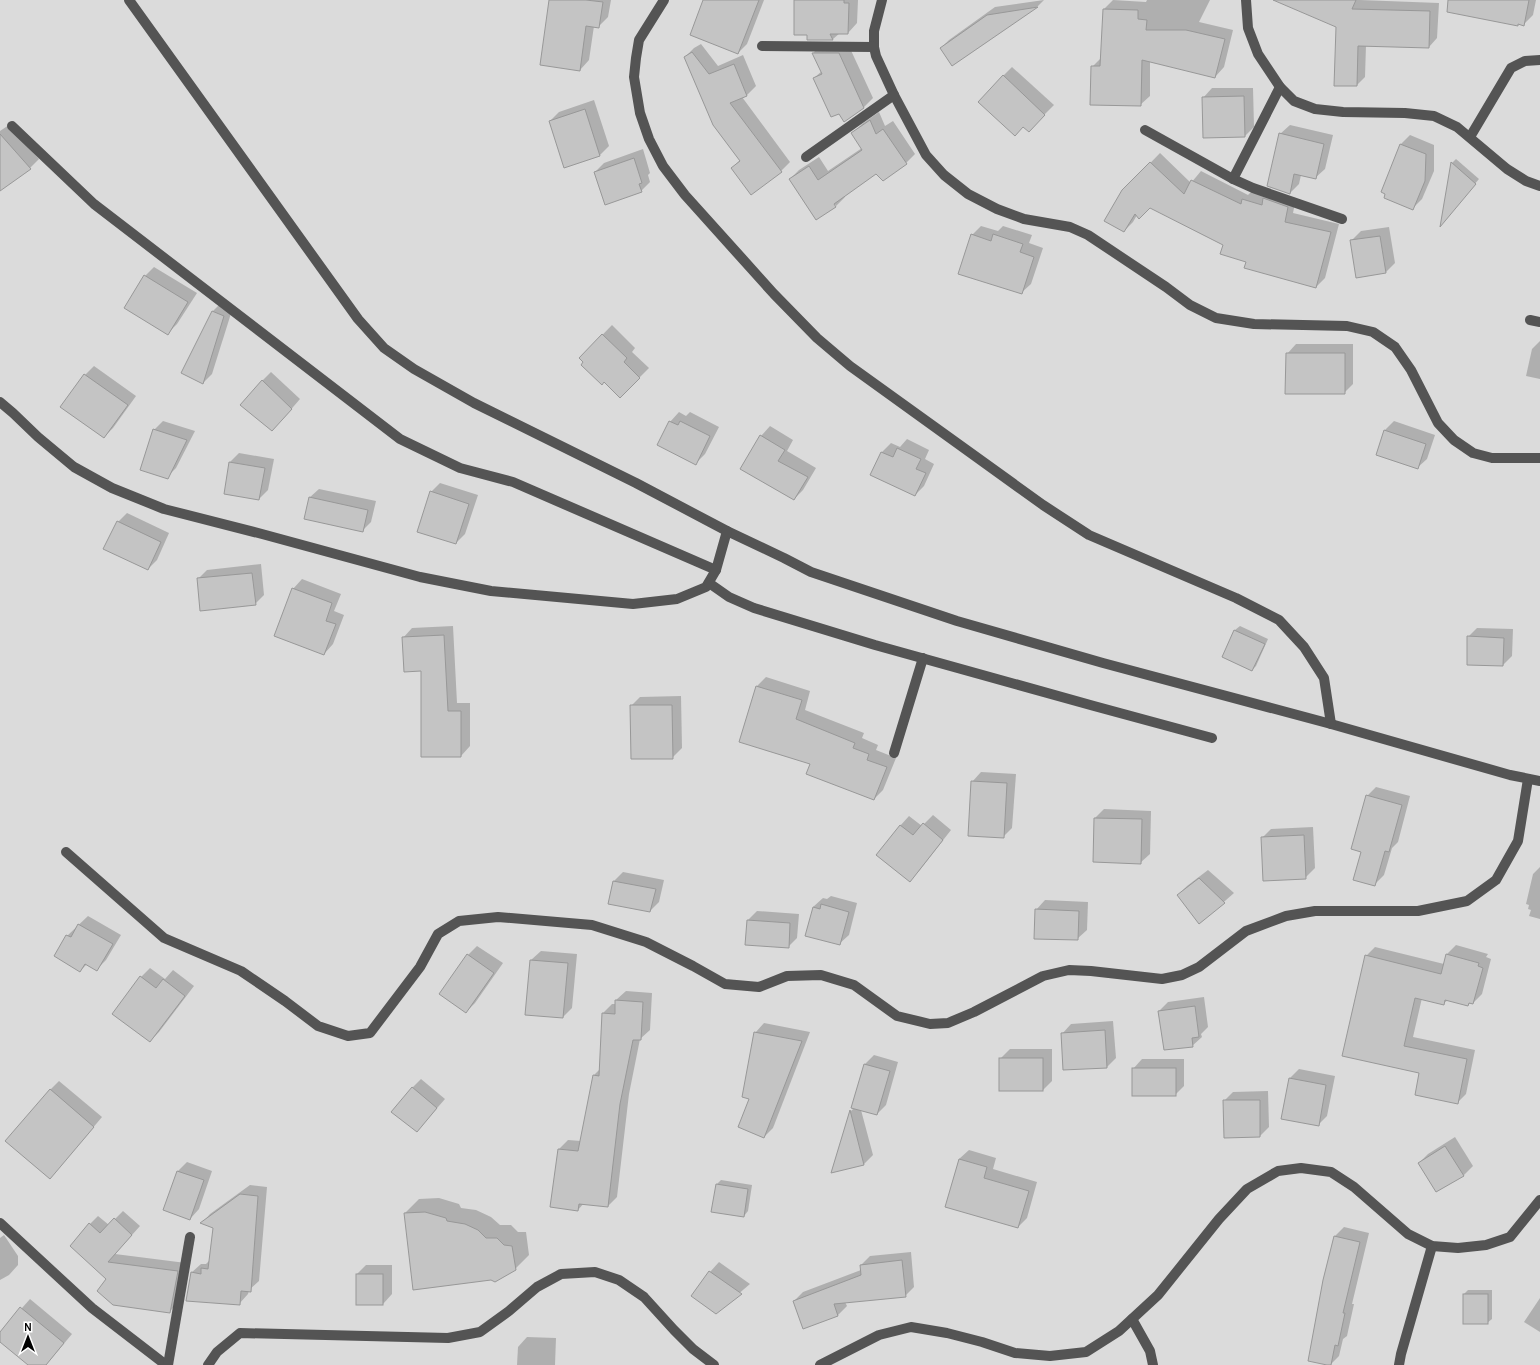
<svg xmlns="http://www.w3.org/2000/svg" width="1540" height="1365" font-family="Karla,sans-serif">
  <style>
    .green { fill: #dbdbdb }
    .shadow { fill: #0003; fill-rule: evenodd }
    .building { fill: #c4c4c4; stroke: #989898 }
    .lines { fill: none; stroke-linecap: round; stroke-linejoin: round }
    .minor { stroke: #545454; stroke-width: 10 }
  </style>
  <rect width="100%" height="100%" fill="#fff"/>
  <!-- green -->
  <rect class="green" x="0" y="0" width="1540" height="1365"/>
  <!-- shadow -->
  <g class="shadow">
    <path d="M550 0H611L608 17 599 26H594L589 60 580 70Z"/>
    <path d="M704 0H764L747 44 738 53Z"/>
    <path d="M795 0H858L857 23 848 33H840L833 39H808V34Z"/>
    <path d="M1044 0 1038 6 953 65 941 48 949 40 995 7Z"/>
    <path d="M1113 0 1146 2 1147 0H1210L1199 22 1233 30 1224 67 1215 77 1150 61V96L1140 105 1092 67 1102 57 1104 9Z"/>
    <path d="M1306 0H1360L1439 3 1437 38 1429 47 1366 45 1365 77 1357 85 1337 26Z"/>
    <path d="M1481 0H1536L1533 15 1524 24 1519 23 1518 24Z"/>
    <path d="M701 44 718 66 743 55 756 86 747 95 742 97 790 162 781 171 732 168 740 160 685 57 694 48Z"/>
    <path d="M822 44H848L873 98 864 107 814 78 822 71 813 53Z"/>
    <path d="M1012 67 1054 105 1029 130 1023 126 1003 76Z"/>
    <path d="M1212 88H1253L1254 127 1245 136 1203 98Z"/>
    <path d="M594 100 609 146 600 155 550 121 559 112Z"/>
    <path d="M879 112 885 126 893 121 915 154 906 163 876 172 843 196 845 197 836 206 832 199 834 206H836L816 219 790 179 799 170 819 157 828 171 862 148 853 133 862 124Z"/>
    <path d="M9 125 39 159 30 168 8 184 0 175V131Z"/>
    <path d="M1290 125 1333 135 1325 169 1315 178 1301 175 1299 184 1290 193 1268 185 1280 134Z"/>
    <path d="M1410 135 1434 145V171L1422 199 1413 208 1401 144Z"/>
    <path d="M643 149 650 173 648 175 650 182 641 191 595 172 604 163Z"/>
    <path d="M1160 153 1191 183 1201 171 1248 195 1252 191 1296 198 1293 213 1339 224 1325 278 1316 287 1248 261 1224 244 1150 207 1137 215 1133 222 1124 231 1123 191Z"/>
    <path d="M1456 159 1479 179 1441 224 1452 163Z"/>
    <path d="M981 226 998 231 1003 226 1032 235 1029 243 1043 248 1031 284 1021 293 972 235Z"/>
    <path d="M1389 227 1395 263 1386 272 1351 241 1361 231Z"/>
    <path d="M154 267 197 293 177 324 168 333 145 276Z"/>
    <path d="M222 302 233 307 212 374 203 383 212 312Z"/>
    <path d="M612 325 635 348 632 352 649 368 620 397 580 358Z"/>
    <path d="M1540 341V379L1526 376 1532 349Z"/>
    <path d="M1296 344H1353V384L1344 393 1287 354Z"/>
    <path d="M94 366 136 396 113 428 104 437 85 375Z"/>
    <path d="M271 372 300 399 281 421 262 381Z"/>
    <path d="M679 412 686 416 690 412 719 427 705 454 696 463 670 422Z"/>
    <path d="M163 421 195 431 176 468 167 477 154 430Z"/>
    <path d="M1394 421 1435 435 1427 459 1417 468 1385 430Z"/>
    <path d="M770 426 793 440 787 451 816 468 803 490 794 499 761 436Z"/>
    <path d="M907 439 929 450 925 459 934 464 924 486 915 495 872 475 882 452 891 443 900 447Z"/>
    <path d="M239 453 274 459 268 490 259 499 225 493 230 462Z"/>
    <path d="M440 483 478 495 465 534 456 543 431 492Z"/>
    <path d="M319 489 376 501 371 522 362 531 309 498Z"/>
    <path d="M127 513 169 533 157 560 148 569 118 522Z"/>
    <path d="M261 564 264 595 255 604 198 579 207 570Z"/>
    <path d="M302 579 341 594 334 611 344 615 333 644 324 654 293 589Z"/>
    <path d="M453 626 457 703H470V746L461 756 422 670 403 638 412 628Z"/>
    <path d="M1240 626 1268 639 1256 666 1252 670 1223 657 1235 630Z"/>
    <path d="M1477 628 1513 629 1512 656 1503 665 1468 637Z"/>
    <path d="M766 677 810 691 805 710 864 733 862 738 878 745 876 750 896 758 883 790 874 799 811 763 757 686Z"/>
    <path d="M681 696 682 748 672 758 631 706 640 697Z"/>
    <path d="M981 772 1016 774 1012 828 1003 837 972 782Z"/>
    <path d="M1376 787 1410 796 1398 842 1392 848 1384 875 1375 884 1362 851 1367 796Z"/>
    <path d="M1104 809 1151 811 1150 854 1140 863 1095 818Z"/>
    <path d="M933 815 951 830 919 871 910 880 900 826 909 816 922 826Z"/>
    <path d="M1313 827 1315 868 1305 878 1262 838 1271 829Z"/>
    <path d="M1540 867V919L1529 916 1531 910 1528 909 1529 905 1526 904 1533 874Z"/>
    <path d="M1208 870 1234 893 1200 923 1178 895 1187 886Z"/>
    <path d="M623 872 664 880 659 902 650 911 610 903 614 881Z"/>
    <path d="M831 896 857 903 849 935 839 944 813 907 823 898 827 899Z"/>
    <path d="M1045 900 1088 902 1087 930 1077 939 1036 910Z"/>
    <path d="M757 911 799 914 797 938 788 947 748 920Z"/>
    <path d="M88 916 121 935 106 960 97 969 87 964 80 971 67 936Z"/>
    <path d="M1456 945 1488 954 1486 957 1491 959 1482 994 1473 1003 1471 1002 1468 1005 1448 1000 1444 1003 1422 998 1413 1037 1475 1050 1466 1094 1457 1103 1420 1072 1343 1055 1366 956 1375 947 1444 964 1447 954Z"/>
    <path d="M477 946 503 963 475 1003 466 1012 468 955Z"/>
    <path d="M541 951 577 954 572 1008 563 1017 531 960Z"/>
    <path d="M150 968 165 979 173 970 194 986 159 1032 150 1041 141 977Z"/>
    <path d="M626 991 652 993 650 1030 640 1039 629 1094 617 1197 608 1206 584 1203 578 1210 551 1206 559 1149 568 1140 581 1141 594 1075 600 1069 603 1013 612 1004H616V1000Z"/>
    <path d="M1204 997 1208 1027 1201 1034 1202 1037 1192 1046 1159 1011 1168 1002Z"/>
    <path d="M1113 1021 1116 1058 1107 1067 1062 1034 1071 1024Z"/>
    <path d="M764 1023 810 1032 773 1128 764 1137 750 1099 755 1033Z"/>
    <path d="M1010 1049H1052V1081L1043 1090 1000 1059Z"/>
    <path d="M874 1055 898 1062 886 1105 877 1114 861 1110 873 1155 864 1164 832 1172 851 1111 854 1108 865 1064Z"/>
    <path d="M1142 1059H1184V1086L1175 1095 1133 1069Z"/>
    <path d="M1299 1069 1335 1076 1327 1116 1318 1125 1290 1078Z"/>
    <path d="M421 1079 445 1099 417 1131 412 1088Z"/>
    <path d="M59 1081 102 1117 59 1168 50 1090Z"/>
    <path d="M1268 1091 1269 1127 1260 1136 1225 1137 1224 1101 1233 1092Z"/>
    <path d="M1455 1137 1473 1166 1464 1175 1437 1191 1419 1163 1428 1154Z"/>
    <path d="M969 1150 996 1158 993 1169 1037 1182 1027 1218 1018 1227 946 1207 959 1159Z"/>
    <path d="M187 1162 212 1171 199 1209 190 1219 165 1210 178 1171Z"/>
    <path d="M721 1180 752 1185 748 1211 744 1216 717 1184Z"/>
    <path d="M250 1185 267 1187 259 1281 249 1290 248 1294 239 1304 191 1273 201 1264H206L210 1260 214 1227 202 1223 210 1214Z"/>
    <path d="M439 1198 459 1204 461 1208 476 1210 491 1217 500 1225H511L518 1232H526L529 1255 515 1269 405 1213 419 1199Z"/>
    <path d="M123 1211 140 1226 115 1254 186 1263 178 1303 169 1312 107 1278 90 1224 98 1216 109 1225ZM173 1296 172 1304H170Z"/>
    <path d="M1344 1227 1369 1233 1352 1304H1354L1347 1336 1343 1339 1339 1356 1330 1365 1335 1236Z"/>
    <path d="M4 1235 18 1256V1265L9 1275 0 1280V1238Z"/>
    <path d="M911 1252 914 1287 905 1296 845 1302 847 1306 838 1315 804 1327 794 1301 803 1292 861 1270V1265L870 1256Z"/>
    <path d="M719 1262 750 1284 716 1313 693 1296 710 1272Z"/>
    <path d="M366 1265H392V1294L383 1304 357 1274Z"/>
    <path d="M1468 1290H1492V1319L1487 1323 1464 1294Z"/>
    <path d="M1540 1298V1332L1524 1322Z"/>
    <path d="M30 1299 72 1334 46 1365H29L0 1340V1333Z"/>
    <path d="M527 1337 556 1338 555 1365H517L518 1347Z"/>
  </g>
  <!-- building -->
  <g class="building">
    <path d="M549 0H586L603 2 599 28 586 26 580 71 540 65Z"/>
    <path d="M703 0H759L738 54 690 35Z"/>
    <path d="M794 0H844V3H849L848 34H830L833 40H807V35H794Z"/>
    <path d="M1273 0H1356L1352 9 1430 11 1429 48 1358 46 1357 86H1334L1336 27Z"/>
    <path d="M1448 0H1529L1524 26 1518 24V26L1447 12Z"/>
    <path d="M1038 7 952 66 940 48 987 15Z"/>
    <path d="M1103 9 1138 10V19L1147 20 1146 30H1186L1225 39 1215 78 1142 60 1141 106 1090 105 1091 66H1100Z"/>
    <path d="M692 52 709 74 734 64 747 96 730 103 782 172 751 195 731 168 740 161 713 125 684 57Z"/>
    <path d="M812 53H839L864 108 844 122 839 114 831 117 813 78 822 74Z"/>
    <path d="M1003 75 1045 115 1029 132 1023 127 1015 136 978 102Z"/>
    <path d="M1244 96 1245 137 1203 138 1202 97Z"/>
    <path d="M585 109 600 156 564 168 549 121Z"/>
    <path d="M870 120 876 134 883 129 907 164 883 181 876 174 834 204 836 207 816 220 789 179 809 166 818 180 862 150 851 133Z"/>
    <path d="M1279 133 1324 144 1316 179 1294 174 1290 194 1267 186Z"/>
    <path d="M0 134 31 169 0 191Z"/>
    <path d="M1400 144 1426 154 1425 181 1413 210 1384 198 1385 194 1381 192Z"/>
    <path d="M634 158 642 183 639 184 642 192 605 205 594 172Z"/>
    <path d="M1150 162 1184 194 1191 180 1241 204 1242 199 1262 205 1263 198 1288 207 1285 222 1331 232 1316 288 1244 268 1246 262 1220 254 1223 245 1150 208 1139 219 1135 214 1124 232 1104 221 1122 190Z"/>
    <path d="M1451 162 1476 184 1440 227Z"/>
    <path d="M971 234 991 241 993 234 1023 244 1020 252 1034 257 1022 294 958 274Z"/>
    <path d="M1380 236 1386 273 1356 278 1350 240Z"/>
    <path d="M144 275 188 302 168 335 124 308Z"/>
    <path d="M212 311 224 316 203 384 181 373Z"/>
    <path d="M602 334 627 358 624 362 640 378 620 398 604 382 602 385 581 365 583 362 579 358Z"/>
    <path d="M1286 353H1345V394H1285Z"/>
    <path d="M84 374 128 405 104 438 60 407Z"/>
    <path d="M262 380 292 409 272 431 240 405Z"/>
    <path d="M669 421 678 425 680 421 710 436 696 465 657 445Z"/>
    <path d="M153 429 187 440 168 479 140 470Z"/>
    <path d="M1384 430 1426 444 1418 469 1376 455Z"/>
    <path d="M760 435 785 450 778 461 808 477 794 500 740 469Z"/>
    <path d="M897 448 921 459 916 469 926 473 915 496 870 475 881 452 893 457Z"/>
    <path d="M229 462 265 468 259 500 224 494Z"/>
    <path d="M430 491 469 504 456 544 417 532Z"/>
    <path d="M309 497 368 510 363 532 304 519Z"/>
    <path d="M117 521 161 542 148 570 103 549Z"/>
    <path d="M252 573 256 605 200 611 197 578Z"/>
    <path d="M292 588 332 603 326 621 336 624 324 655 274 636Z"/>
    <path d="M1234 630 1265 644 1252 671 1222 657Z"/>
    <path d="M444 635 448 711H461V757H421V671L404 672 402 637Z"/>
    <path d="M1467 636 1504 638 1503 666 1467 665Z"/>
    <path d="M756 686 802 700 796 719 855 743 853 748 869 754 867 760 887 767 874 800 806 774 810 764 739 742Z"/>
    <path d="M630 705H672L673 759H631Z"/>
    <path d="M971 781 1007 783 1004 838 968 836Z"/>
    <path d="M1366 795 1402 805 1389 852 1385 851 1375 886 1353 880 1361 852 1351 849Z"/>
    <path d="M1094 818 1142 819 1141 864 1093 862Z"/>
    <path d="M923 823 943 840 910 882 876 855 900 825 913 835Z"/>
    <path d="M1304 835 1306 879 1263 881 1261 837Z"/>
    <path d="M1199 878 1225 903 1199 924 1177 895Z"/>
    <path d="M613 881 656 889 650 912 608 904Z"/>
    <path d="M821 904 849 912 840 945 805 936 813 907 820 909Z"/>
    <path d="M1035 909 1079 911 1078 940 1034 939Z"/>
    <path d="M747 920 790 923 789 948 745 945Z"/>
    <path d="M78 924 113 944 97 971 85 964 80 972 54 956 66 935 71 937Z"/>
    <path d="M467 954 494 973 466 1013 439 994Z"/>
    <path d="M1446 954 1479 963 1478 966 1483 968 1473 1004 1469 1003 1468 1006 1445 1000 1444 1005 1415 998 1404 1046 1467 1059 1458 1104 1415 1095 1419 1073 1342 1056 1365 955 1441 974Z"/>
    <path d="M530 960 568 963 563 1018 525 1015Z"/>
    <path d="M140 976 156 988 163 979 185 996 150 1042 112 1014Z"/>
    <path d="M615 1000 643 1002 641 1040H633L620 1104 608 1207 579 1204 578 1211 550 1207 558 1149 578 1151 593 1075 599 1076 602 1013 615 1014Z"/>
    <path d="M1195 1006 1199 1037 1192 1038 1193 1047 1164 1050 1158 1011Z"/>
    <path d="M1105 1030 1107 1068 1063 1070 1061 1033Z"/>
    <path d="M754 1032 802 1041 764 1138 738 1127 749 1099 742 1097Z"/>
    <rect x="999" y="1058" width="44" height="33"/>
    <path d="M864 1064 890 1071 877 1115 851 1108Z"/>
    <rect x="1132" y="1068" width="44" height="28"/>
    <path d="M1289 1078 1326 1085 1319 1126 1281 1119Z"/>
    <path d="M412 1087 437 1108 417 1132 391 1112Z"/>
    <path d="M50 1089 94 1127 50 1179 5 1141Z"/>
    <path d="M1223 1100H1260V1137L1224 1138Z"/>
    <path d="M850 1110 864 1165 831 1173Z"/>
    <path d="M1445 1146 1464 1176 1436 1192 1418 1163Z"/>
    <path d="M959 1159 987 1167 984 1178 1029 1191 1018 1228 945 1207Z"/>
    <path d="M177 1171 204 1180 190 1220 163 1210Z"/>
    <path d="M716 1184 748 1189 744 1217 711 1212Z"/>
    <path d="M240 1194 258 1196 251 1292 241 1291 240 1305 186 1301 191 1272 201 1274V1268L208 1269 213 1228 200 1223Z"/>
    <path d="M425 1212 446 1218 447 1221 465 1224 478 1230 486 1238H497L504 1245 512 1246 516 1270 495 1282 491 1280 413 1290 404 1213Z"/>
    <path d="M114 1218 132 1235 108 1262 178 1271 170 1313 113 1305 97 1291 106 1279 70 1246 89 1223 100 1233Z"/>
    <path d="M1334 1236 1360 1242 1343 1313H1345L1338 1346 1335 1345 1331 1365H1327L1308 1361 1323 1280Z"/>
    <path d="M902 1260 906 1297 834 1304 838 1316 803 1329 793 1301 861 1275 860 1265Z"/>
    <path d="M709 1271 742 1294 716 1314 691 1296Z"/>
    <rect x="356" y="1274" width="27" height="31"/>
    <rect x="1463" y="1294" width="25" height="30"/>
    <path d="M20 1307 64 1343 46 1365H28L0 1342V1332Z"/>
  </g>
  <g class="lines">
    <!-- minor -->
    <g class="minor">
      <path d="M129 0 358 319 384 348 414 369 474 403 636 483 727 531 784 558 811 572 957 621 1103 663 1331 724 1510 775 1540 781"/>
      <path d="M664 0 639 40 636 58 634 77 640 113 649 139 663 166 685 195 774 294 817 338 850 366 1043 505 1089 535 1236 598 1279 620 1304 647 1324 678 1331 724"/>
      <path d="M882 0 874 31V47L876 56 894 95 926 155 944 175 968 194 997 209 1024 219 1070 227 1088 235 1166 287 1190 305 1216 318 1254 324 1347 326 1373 332 1395 347 1411 370 1438 423 1454 440 1473 453 1492 458H1540"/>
      <path d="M1246 0 1248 28 1258 54 1280 87 1294 101 1315 109 1343 112 1405 113 1434 116 1457 127 1507 169 1526 181 1540 186"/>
      <path d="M762 46 874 47"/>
      <path d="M1280 87 1233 179 1253 188 1342 219"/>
      <path d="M12 126 94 204 400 439 460 468 513 482 716 570"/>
      <path d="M1145 130 1233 179"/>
      <path d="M1470 137 1511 68 1525 61 1540 60"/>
      <path d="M806 157 894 95"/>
      <path d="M1530 320 1540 322"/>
      <path d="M0 402 13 413 38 437 74 467 112 488 164 509 262 534 420 577 491 591 633 604 677 599 706 587 716 570 727 531"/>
      <path d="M709 583 729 597 754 608 875 645 1094 706 1212 738"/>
      <path d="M894 753 923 658"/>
      <path d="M66 852 164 938 241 971 285 1001 318 1026 348 1036 370 1033 420 967 438 934 459 921 498 917 592 925 646 942 693 966 725 984 759 987 787 976 821 975 854 985 897 1016 930 1024 948 1023 974 1012 1043 976 1069 970 1091 971 1162 979 1182 975 1199 967 1246 931 1286 916 1315 911H1418L1467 901 1496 880 1518 841 1528 779"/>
      <path d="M0 1223 92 1308 166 1365"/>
      <path d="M1132 1319 1150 1351 1153 1365"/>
      <path d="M168 1365 190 1237"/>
      <path d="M208 1365 217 1352 240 1333 448 1338 480 1332 509 1311 537 1287 561 1274 595 1272 619 1280 644 1297 674 1330 693 1349 714 1365"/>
      <path d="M820 1365 879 1335 911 1327 947 1333 982 1342 1015 1353 1050 1356 1086 1352 1119 1331 1158 1295 1219 1219 1247 1189 1278 1171 1301 1168 1331 1172 1354 1187 1408 1234 1432 1246 1458 1248 1486 1245 1510 1237 1540 1200"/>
      <path d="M1399 1365 1401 1354 1432 1246"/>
    </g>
  </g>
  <!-- north arrow -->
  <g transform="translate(28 1337)" stroke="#ffffff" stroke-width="3" paint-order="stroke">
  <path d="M0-3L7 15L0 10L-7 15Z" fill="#000000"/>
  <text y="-6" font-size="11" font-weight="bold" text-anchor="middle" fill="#000000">N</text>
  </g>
</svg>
